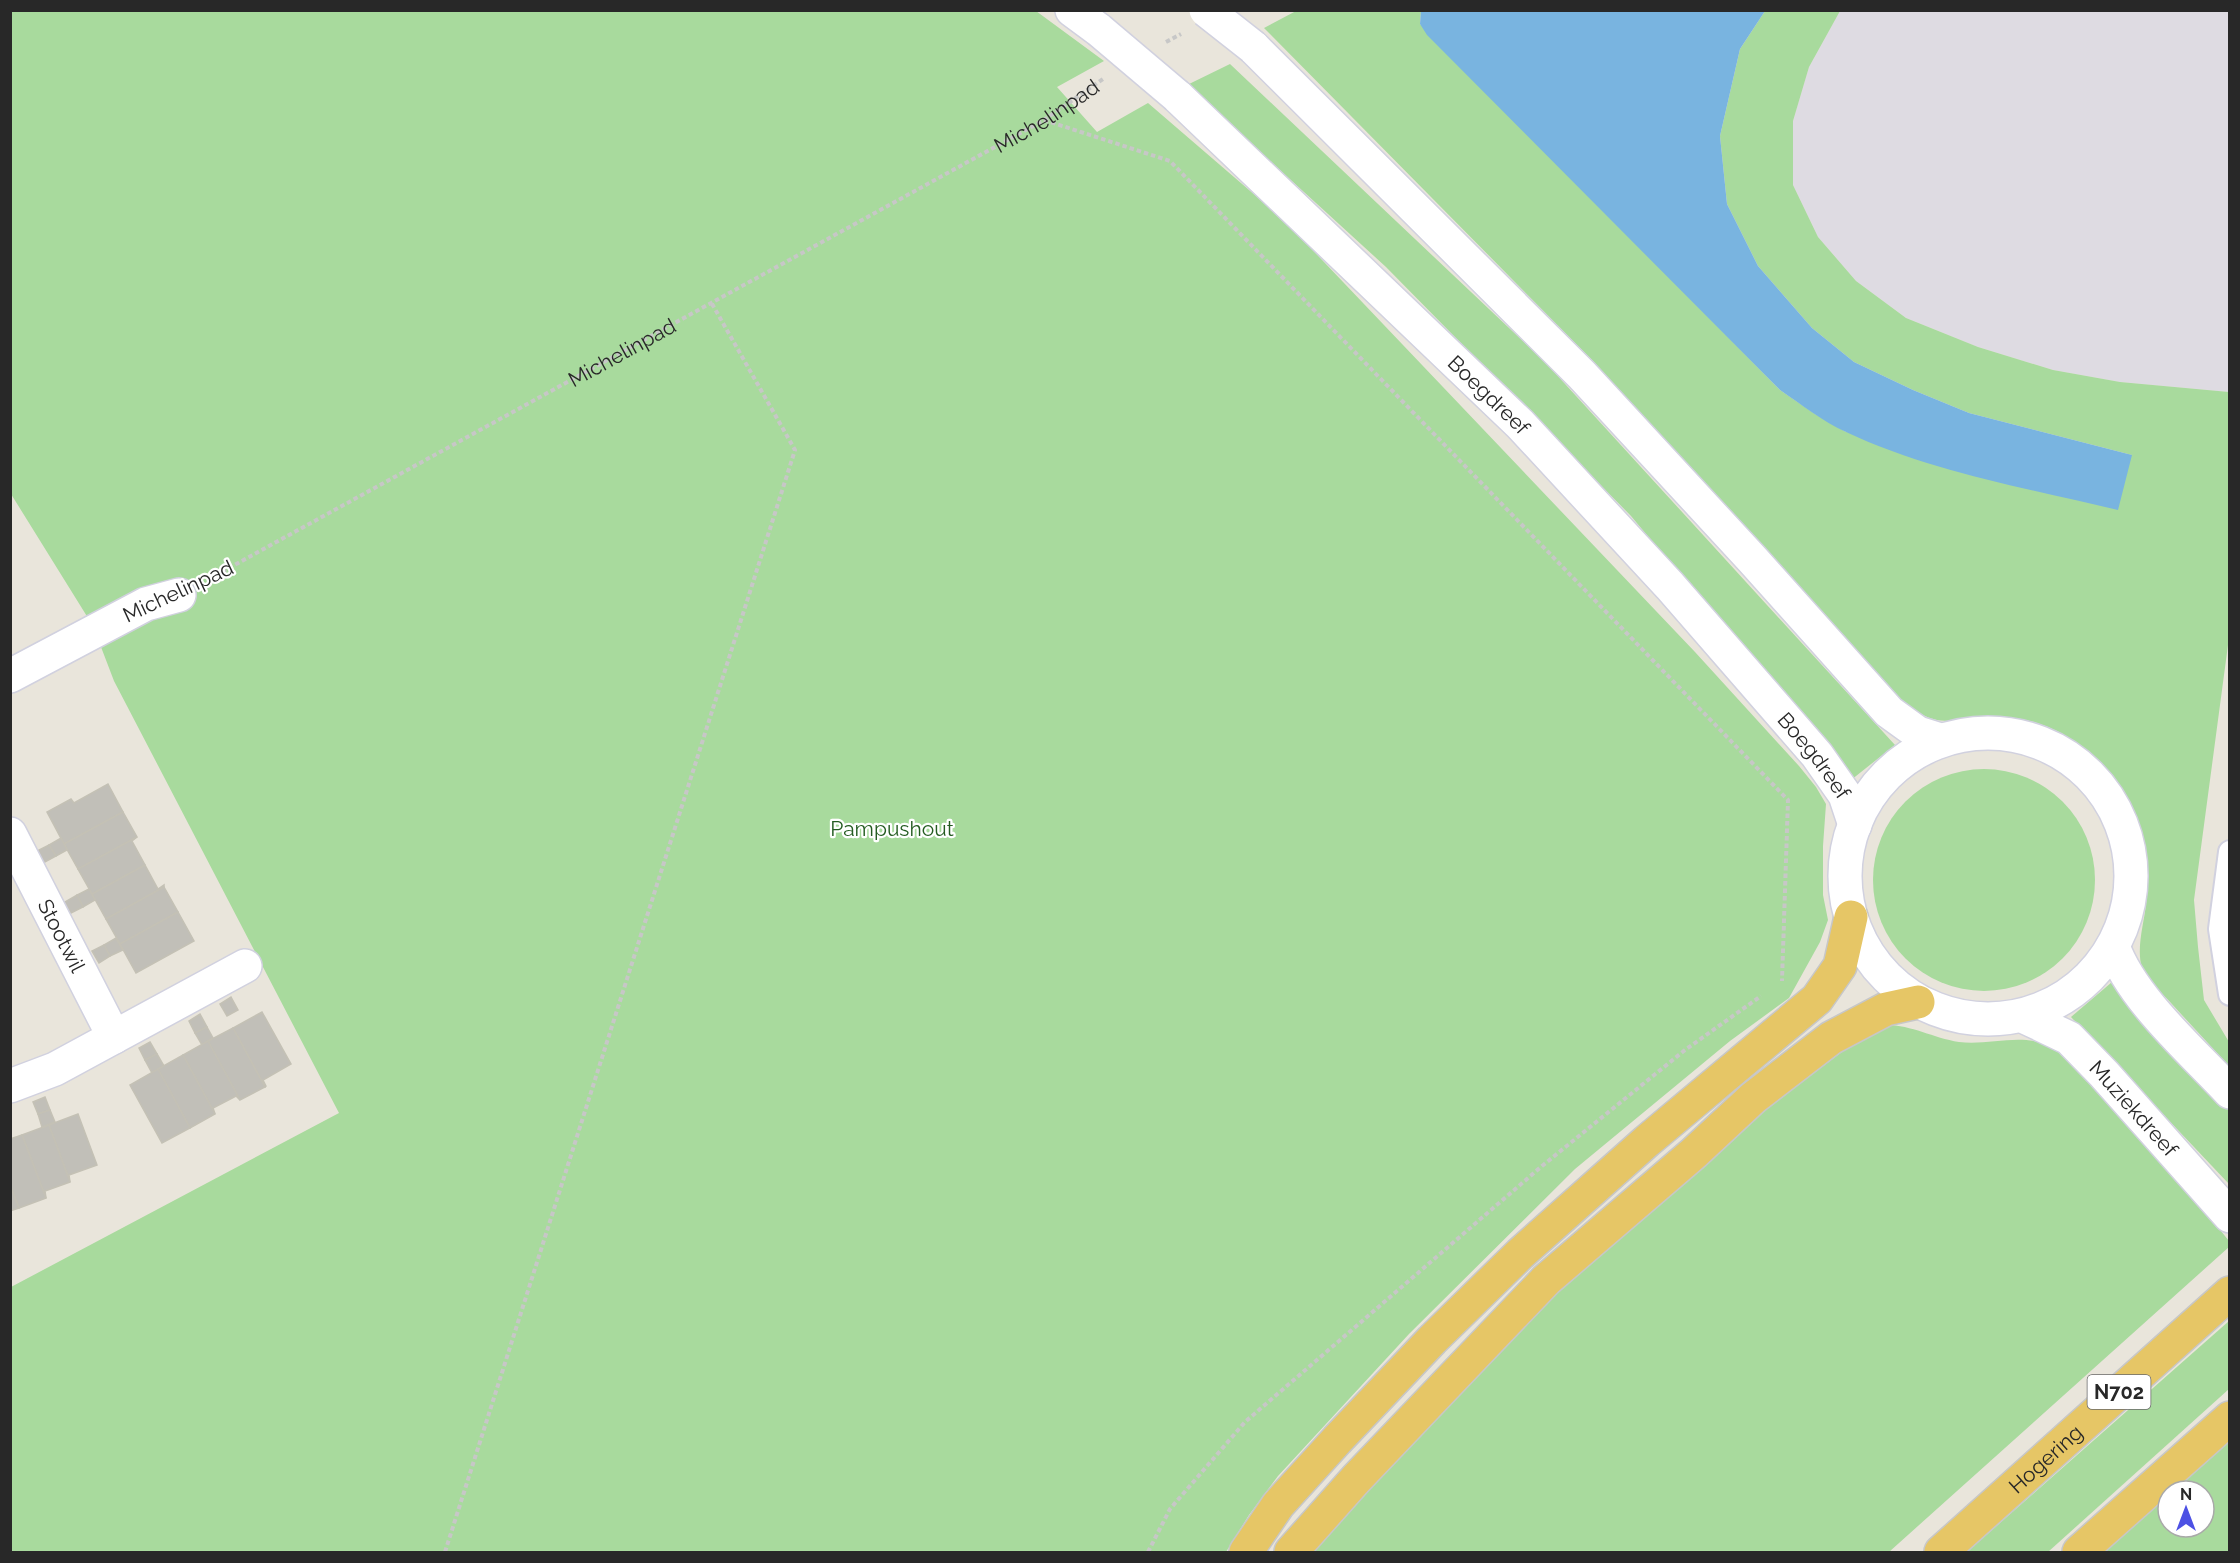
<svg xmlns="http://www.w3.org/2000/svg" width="2240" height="1563" font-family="Raleway,sans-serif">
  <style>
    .industrial { fill: #dedbe2 }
    .green { fill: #a8da9d }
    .water { fill: #79b4e0 }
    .building { fill: #c1bfb8; stroke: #c4c1b5; stroke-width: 1.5 }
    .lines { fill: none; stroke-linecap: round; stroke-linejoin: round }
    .service-casing { stroke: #d1d1df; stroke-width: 26 }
    .minor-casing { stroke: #d1d1df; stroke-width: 36 }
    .tertiary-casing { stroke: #d1d1df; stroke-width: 36 }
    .secondary-casing { stroke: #d1d1df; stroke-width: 36 }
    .trunk-casing { stroke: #c7c7c7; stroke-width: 36 }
    .path { stroke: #c7c7c7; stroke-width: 4; stroke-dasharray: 4.5 3; stroke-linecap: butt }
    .service { stroke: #fff; stroke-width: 22 }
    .minor { stroke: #fff; stroke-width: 33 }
    .tertiary { stroke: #fff; stroke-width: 33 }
    .secondary { stroke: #fff; stroke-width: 33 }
    .trunk { stroke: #e6c666; stroke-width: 33 }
    .tertiary-bridge-casing { stroke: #d1d1df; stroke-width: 36; stroke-linecap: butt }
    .tertiary-bridge { stroke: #fff; stroke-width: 33 }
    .labels { text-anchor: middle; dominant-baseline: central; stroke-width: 4.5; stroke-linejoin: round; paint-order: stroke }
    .shield { fill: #fff; stroke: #686868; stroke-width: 1.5 }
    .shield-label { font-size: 20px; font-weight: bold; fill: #282828 }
    .street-label { font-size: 21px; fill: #282828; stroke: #fff }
    .park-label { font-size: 21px; fill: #245c21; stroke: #fff }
  </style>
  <rect width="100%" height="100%" fill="#e9e5db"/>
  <!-- industrial -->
  <path class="industrial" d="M1840 11H2229V392L2120 382 2053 370 1978 347 1906 318 1856 281 1818 237 1793 185V121L1809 67Z"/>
  <!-- green -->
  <g class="green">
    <path d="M11 11H1036L1104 61 1057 87 1097 132 1148 103 1285 221 1695 652 1799 766 1816 787 1826 804 1823 846V895L1828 920 1820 942 1789 998 1730 1041 1575 1169 1409 1334 1278 1476 1249 1515 1226 1552H11V1287L339 1113 114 681 93 626 11 494Z"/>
    <path d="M1296 11H1421L1420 24 1780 390 1815 414 1846 432 2132 455 1969 413 1913 390 1854 362 1812 328 1758 266 1727 204 1720 136 1740 49 1765 11H1840L1809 67 1793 121V185L1818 237 1856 281 1906 318 1978 347 2053 370 2120 382 2229 392 2230 630 2194 900 2198 947 2204 1000 2229 1042V1066C2210 1045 2190 1024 2171 1003 2162 993 2146 980 2142 968 2136 948 2144 924 2146 904 2153 850 2136 794 2094 757 2070 734 2034 716 2000 718 1981 719 1955 723 1937 720 1917 716 1902 700 1886 689L1594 362 1264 28Z"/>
    <path d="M1230 64 1545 362 1895 745 1851 780 1631 516 1386 267 1187 85Z"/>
    <circle cx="1984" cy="880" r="111"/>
    <path d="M2112 982 2229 1106V1184L2071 1017Z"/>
    <path d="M1886 1025C1912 1025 1933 1038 1959 1042 1987 1046 2020 1033 2047 1045 2054 1049 2061 1054 2067 1058L2175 1174 2229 1241V1247L1889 1552H1313L1348 1509 1483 1365 1590 1260 1772 1104 1858 1040Z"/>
    <path d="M2229 1321V1389L2048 1552H1967Z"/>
    <path d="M2229 1438V1552H2098L2168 1493V1527H2204V1491H2171Z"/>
  </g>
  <!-- water -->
  <path class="water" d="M1421 10 1765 11 1740 49 1720 136 1727 204 1758 266 1812 328 1854 362 1913 390 1969 413 2132 455 2118 510C2027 488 1931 472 1846 432 1822 421 1802 405 1780 390L1427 35 1420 24Z"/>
  <!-- building -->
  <g class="building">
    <path d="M108 784 123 812 64 844 47 812 71 799 74 803Z"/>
    <path d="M123 812 137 837 78 869 64 844Z"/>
    <path d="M137 837 132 841 145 865 92 894 78 869Z"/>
    <path d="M61 838 67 850 56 856 49 845Z"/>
    <path d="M49 845 56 856 43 863 37 851Z"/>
    <path d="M145 865 158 889 164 885V887L106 919 92 894Z"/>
    <path d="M164 887 178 912 120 944 106 919Z"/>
    <path d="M89 889 95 900 83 907 77 895Z"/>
    <path d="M77 895 83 907 71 913 65 902Z"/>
    <path d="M178 912 194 941 136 973 120 944Z"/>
    <path d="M116 938 123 950 110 956 104 945Z"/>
    <path d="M104 945 110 956 99 963 92 951Z"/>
    <path d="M231 997 238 1010 227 1016 220 1004Z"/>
    <path d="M262 1012 291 1064 263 1080 266 1086 265 1087 233 1028Z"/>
    <path d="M200 1014 207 1027 195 1033 189 1021Z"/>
    <path d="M207 1027 213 1038 202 1045 195 1033Z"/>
    <path d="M233 1028 265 1087 240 1100 208 1041Z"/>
    <path d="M208 1041 240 1100 236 1096 213 1108 215 1114 183 1055Z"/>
    <path d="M150 1042 157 1054 145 1060 139 1048Z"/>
    <path d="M157 1054 164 1066 152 1073 145 1060Z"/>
    <path d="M183 1055 215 1114 190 1128 158 1069Z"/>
    <path d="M158 1069 190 1128 162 1143 130 1085Z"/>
    <path d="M45 1097 50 1110 38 1114 33 1102Z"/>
    <path d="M50 1110 55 1122 42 1127 38 1114Z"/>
    <path d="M78 1114 97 1165 69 1175 70 1182 49 1125Z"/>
    <path d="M49 1125 70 1182 45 1191 46 1198 22 1135Z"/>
    <path d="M22 1135 46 1198 19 1208 10 1185V1139Z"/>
    <path d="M10 1185 19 1208 10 1211Z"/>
  </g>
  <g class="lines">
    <!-- service casing -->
    <g class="service-casing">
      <path id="service" d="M2230 852 2220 929 2230 994"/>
    </g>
    <!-- minor casing -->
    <g class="minor-casing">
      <g id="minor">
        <path d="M10 676 146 604 179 595"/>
        <path id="s2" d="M10 834 114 1037"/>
        <path d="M10 1086 55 1069 245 966"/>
      </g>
    </g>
    <!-- tertiary casing -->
    <g class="tertiary-casing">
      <g id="tertiary">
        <path d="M1072 10 1099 30"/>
        <path d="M1253 47 1582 375 1752 559 1889 712 1918 733 1937 739"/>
        <path id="s3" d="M1177 96 1520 424 1670 586 1817 755 1845 795 1855 825"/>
      </g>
    </g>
    <!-- secondary casing -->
    <g class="secondary-casing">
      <g id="secondary">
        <circle cx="1988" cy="876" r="143"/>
        <path d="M2113 946C2131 998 2192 1051 2230 1092"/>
        <path id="s4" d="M2027 1018 2069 1038 2104 1074 2230 1216"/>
      </g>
    </g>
    <!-- trunk casing -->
    <g class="trunk-casing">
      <g id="trunk">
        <path d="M1246 1552 1278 1505 1337 1440 1432 1340 1520 1254 1647 1141 1817 999 1840 966 1851 917"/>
        <path d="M1291 1552 1356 1479 1546 1280 1694 1153 1753 1098 1831 1038 1886 1009 1918 1002"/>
        <path id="s5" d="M1941 1552 2230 1293"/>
        <path d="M2079 1552 2230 1418"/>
      </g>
    </g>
    <!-- path -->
    <g class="path">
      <path d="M1166 42 1181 34"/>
      <path d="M1044 120 1170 161 1788 800 1782 981"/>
      <path id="s1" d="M209 579 1044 120 1103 79"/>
      <path d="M10 1551 11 1552"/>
      <path d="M445 1552 795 450 711 302"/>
      <path d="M1148 1552 1170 1509 1245 1422 1542 1166 1685 1050 1761 996"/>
    </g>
    <!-- service -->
    <use href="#service" class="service"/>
    <!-- minor -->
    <use href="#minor" class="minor"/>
    <!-- tertiary -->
    <use href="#tertiary" class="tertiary"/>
    <!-- secondary -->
    <use href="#secondary" class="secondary"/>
    <!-- trunk -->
    <use href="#trunk" class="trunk"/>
    <!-- tertiary-bridge casing -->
    <g class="tertiary-bridge-casing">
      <g id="tertiary-bridge">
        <path d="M1206 10 1253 47"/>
        <path d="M1099 30 1177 96"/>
      </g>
    </g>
    <!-- tertiary-bridge -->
    <use href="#tertiary-bridge" class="tertiary-bridge"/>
  </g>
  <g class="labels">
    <!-- shield labels -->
    <rect class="shield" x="2087.5" y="1375" width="63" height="34" rx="4.5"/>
    <g class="shield-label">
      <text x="2119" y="1392">N702</text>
    </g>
    <!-- street labels -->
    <g class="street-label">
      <text stroke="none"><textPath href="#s1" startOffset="957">Michelinpad</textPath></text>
      <text stroke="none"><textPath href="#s1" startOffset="471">Michelinpad</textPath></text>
      <text stroke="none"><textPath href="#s3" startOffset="432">Boegdreef</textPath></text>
      <text transform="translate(178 591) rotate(-25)">Michelinpad</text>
      <text stroke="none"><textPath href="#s3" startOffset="918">Boegdreef</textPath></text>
      <text stroke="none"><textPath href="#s2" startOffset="114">Stootwil</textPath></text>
      <text stroke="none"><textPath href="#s4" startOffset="142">Muziekdreef</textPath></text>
      <text stroke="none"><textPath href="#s5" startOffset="140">Hogering</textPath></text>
    </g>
    <!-- park labels -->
    <g class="park-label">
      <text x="892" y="828">Pampushout</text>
    </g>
  </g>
  <!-- border -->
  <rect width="2240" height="1563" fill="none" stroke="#282828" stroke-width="24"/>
  <!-- north arrow -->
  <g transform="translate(2186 1509)"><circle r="28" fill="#ffffff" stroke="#a9a9a9" stroke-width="1.5"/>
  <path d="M0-4.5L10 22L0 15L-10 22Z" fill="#4d51e4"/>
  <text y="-9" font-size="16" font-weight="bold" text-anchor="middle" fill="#282828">N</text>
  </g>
</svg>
